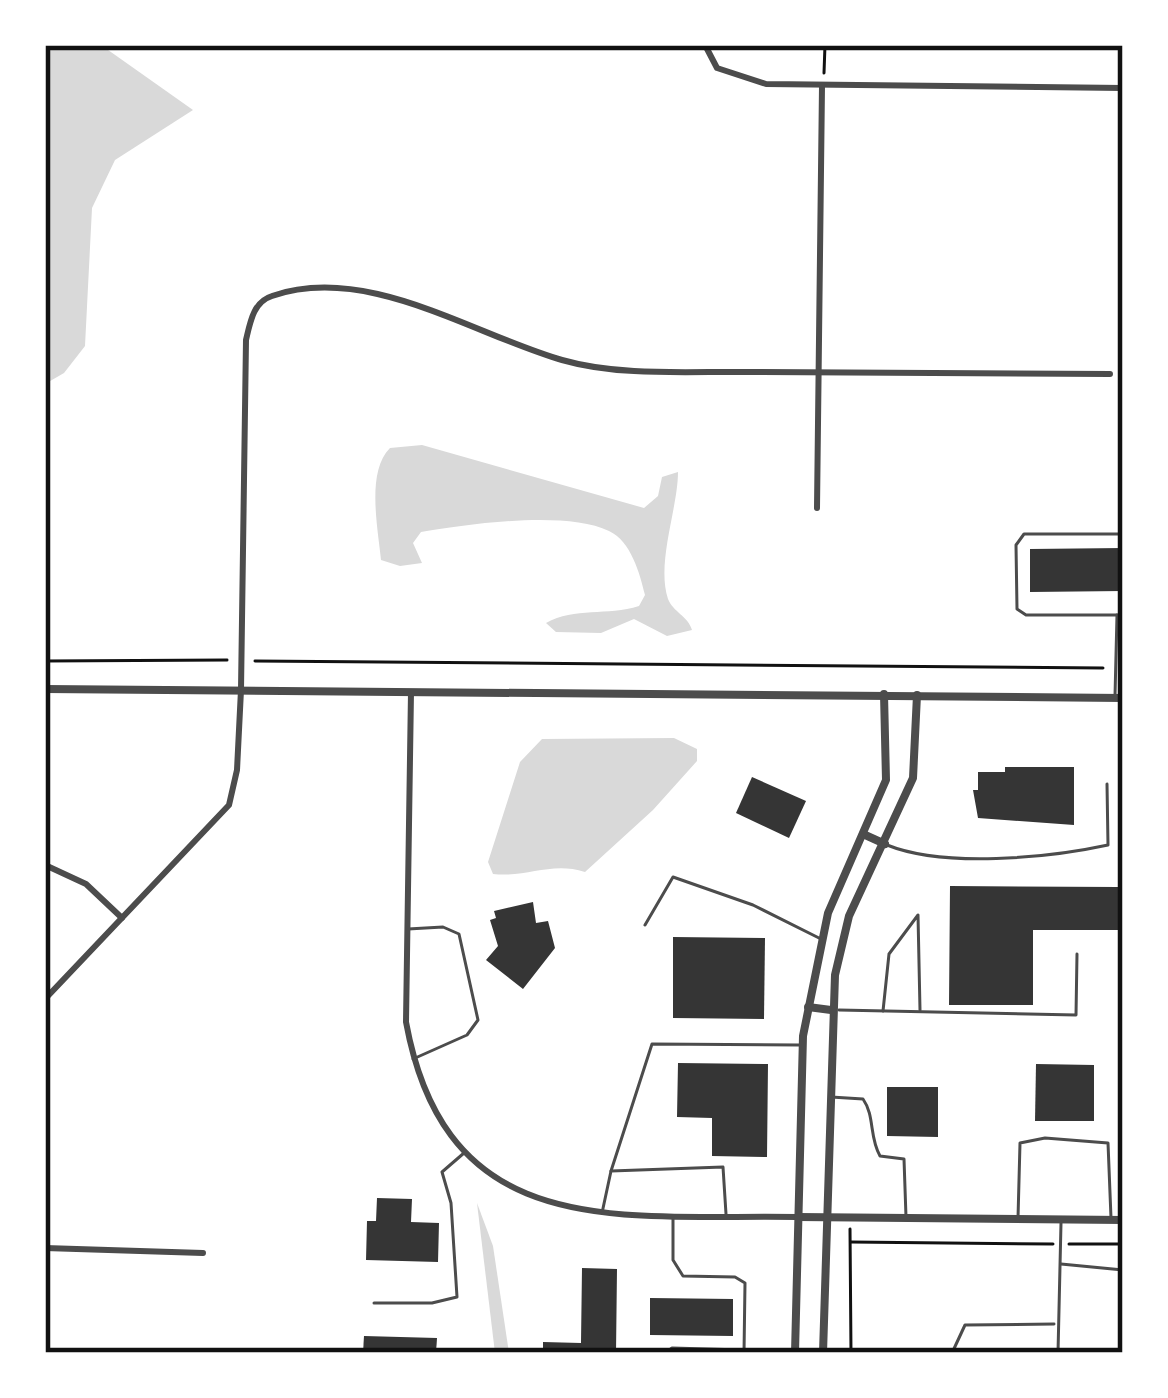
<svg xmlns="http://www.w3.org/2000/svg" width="1168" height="1398" font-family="'Alegreya Sans',sans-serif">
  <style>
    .water { fill: #d9d9d9 }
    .building { fill: #353535 }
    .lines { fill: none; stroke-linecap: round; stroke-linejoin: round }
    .path { stroke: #111; stroke-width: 3 }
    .service { stroke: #4c4c4c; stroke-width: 3 }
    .minor { stroke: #4c4c4c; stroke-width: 6 }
    .tertiary { stroke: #4c4c4c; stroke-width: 8 }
    .neatline { fill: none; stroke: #111; stroke-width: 4.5 }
  </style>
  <rect width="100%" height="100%" fill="#fff"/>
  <!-- water -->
  <g class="water">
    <path d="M45 45H101L193 110 115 160 92 208 85 346 64 373 45 384Z"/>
    <path d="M422 445 644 508 658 496 662 477 678 472C678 508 656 563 668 599 673 612 688 616 692 630L667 636 634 619 601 633 556 632 546 623C575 607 607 616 639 606L645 595C640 574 631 541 609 531 566 510 468 524 421 532L413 543 422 563 400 566 381 560C378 528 366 472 390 448Z"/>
    <path d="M674 738 697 749V761L653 810 585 872C551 861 527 878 493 874L488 862 520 762 542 739Z"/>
    <path d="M477 1203 493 1246 509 1353H495Z"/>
  </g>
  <!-- building -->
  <g class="building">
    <path d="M1123 548V591L1030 592V549Z"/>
    <path d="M1005 767H1074V825L978 818 973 790H978V772H1005Z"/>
    <path d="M752 777 806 801 789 838 736 813Z"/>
    <path d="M950 886 1118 887V930H1033V1005H949Z"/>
    <path d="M533 902 536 923 548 921 555 948 523 989 486 960 498 946 490 920 496 918 494 911Z"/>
    <path d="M673 937 765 938 764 1019 673 1018Z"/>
    <path d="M678 1063 768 1064 767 1157 712 1156V1118L677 1117Z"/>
    <path d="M1036 1064 1094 1065V1121H1035Z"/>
    <path d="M887 1087H938V1137L887 1136Z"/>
    <path d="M377 1198 412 1199 411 1222 439 1223 438 1262 366 1260 367 1221H376Z"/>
    <path d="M582 1268 617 1269 616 1353H543V1342L581 1343Z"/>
    <path d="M650 1298 733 1299V1336L650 1335Z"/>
    <path d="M364 1336 437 1338 436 1353H363Z"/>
  </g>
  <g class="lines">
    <!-- path -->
    <g class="path">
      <path d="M824 73 825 45"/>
      <path d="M45 661 227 660"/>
      <path d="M255 661 1103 668"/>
      <path d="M850 1229 851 1353"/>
      <path d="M851 1242 1053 1244"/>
      <path d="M1069 1244H1123"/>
    </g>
    <!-- service -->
    <g class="service">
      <path d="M1123 534H1024L1016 545 1017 609 1026 615H1123"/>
      <path d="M1115 696 1117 615"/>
      <path d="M887 845C944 868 1048 858 1108 845L1107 784"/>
      <path d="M645 925 673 877 753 905 819 938"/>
      <path d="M408 929 443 927 459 934 478 1020 467 1035 413 1059"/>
      <path d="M839 1010 1076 1015 1077 954"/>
      <path d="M883 1011 889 954 918 915 920 1010"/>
      <path d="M831 1097 863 1099C875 1116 869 1137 880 1156L904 1159 906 1217"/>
      <path d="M611 1171 652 1044 799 1045"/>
      <path d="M602 1213 611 1171 723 1167 726 1214"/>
      <path d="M673 1217V1260L683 1276 735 1277 745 1283 744 1353"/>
      <path d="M1018 1218 1020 1143 1045 1138 1108 1143 1111 1218"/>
      <path d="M1061 1264 1123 1270"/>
      <path d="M374 1303H432L457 1297 451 1203 442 1172 464 1153"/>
      <path d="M665 1353 672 1348 742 1350"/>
      <path d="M952 1353 965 1325 1054 1324"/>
      <path d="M1058 1353 1061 1223"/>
    </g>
    <!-- minor -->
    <g class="minor">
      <path d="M705 45 717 68 766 84 1123 88"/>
      <path d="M817 508 822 86"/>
      <path d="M411 692 406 1022C447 1245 621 1214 798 1217"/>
      <path d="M45 865 86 884 122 918"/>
      <path d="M45 999 229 805 237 770 241 690 246 340C250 323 253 302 272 296 367 263 474 335 562 360 621 377 692 371 753 372 872 373 991 374 1110 374"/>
      <path d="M45 1248 203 1253"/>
    </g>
    <!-- tertiary -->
    <g class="tertiary">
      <path d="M45 689 1123 698"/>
      <path d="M863 834 885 844"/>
      <path d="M808 1007 831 1010"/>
      <path d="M798 1217 1123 1220"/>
      <path d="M795 1353 803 1036 828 913 886 780 884 694"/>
      <path d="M823 1353 835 975 849 916 913 778 917 695"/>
    </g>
  </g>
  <!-- border -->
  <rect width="1168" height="1398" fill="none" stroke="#ffffff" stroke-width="96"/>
  <rect x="48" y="48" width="1072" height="1302" class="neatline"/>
</svg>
